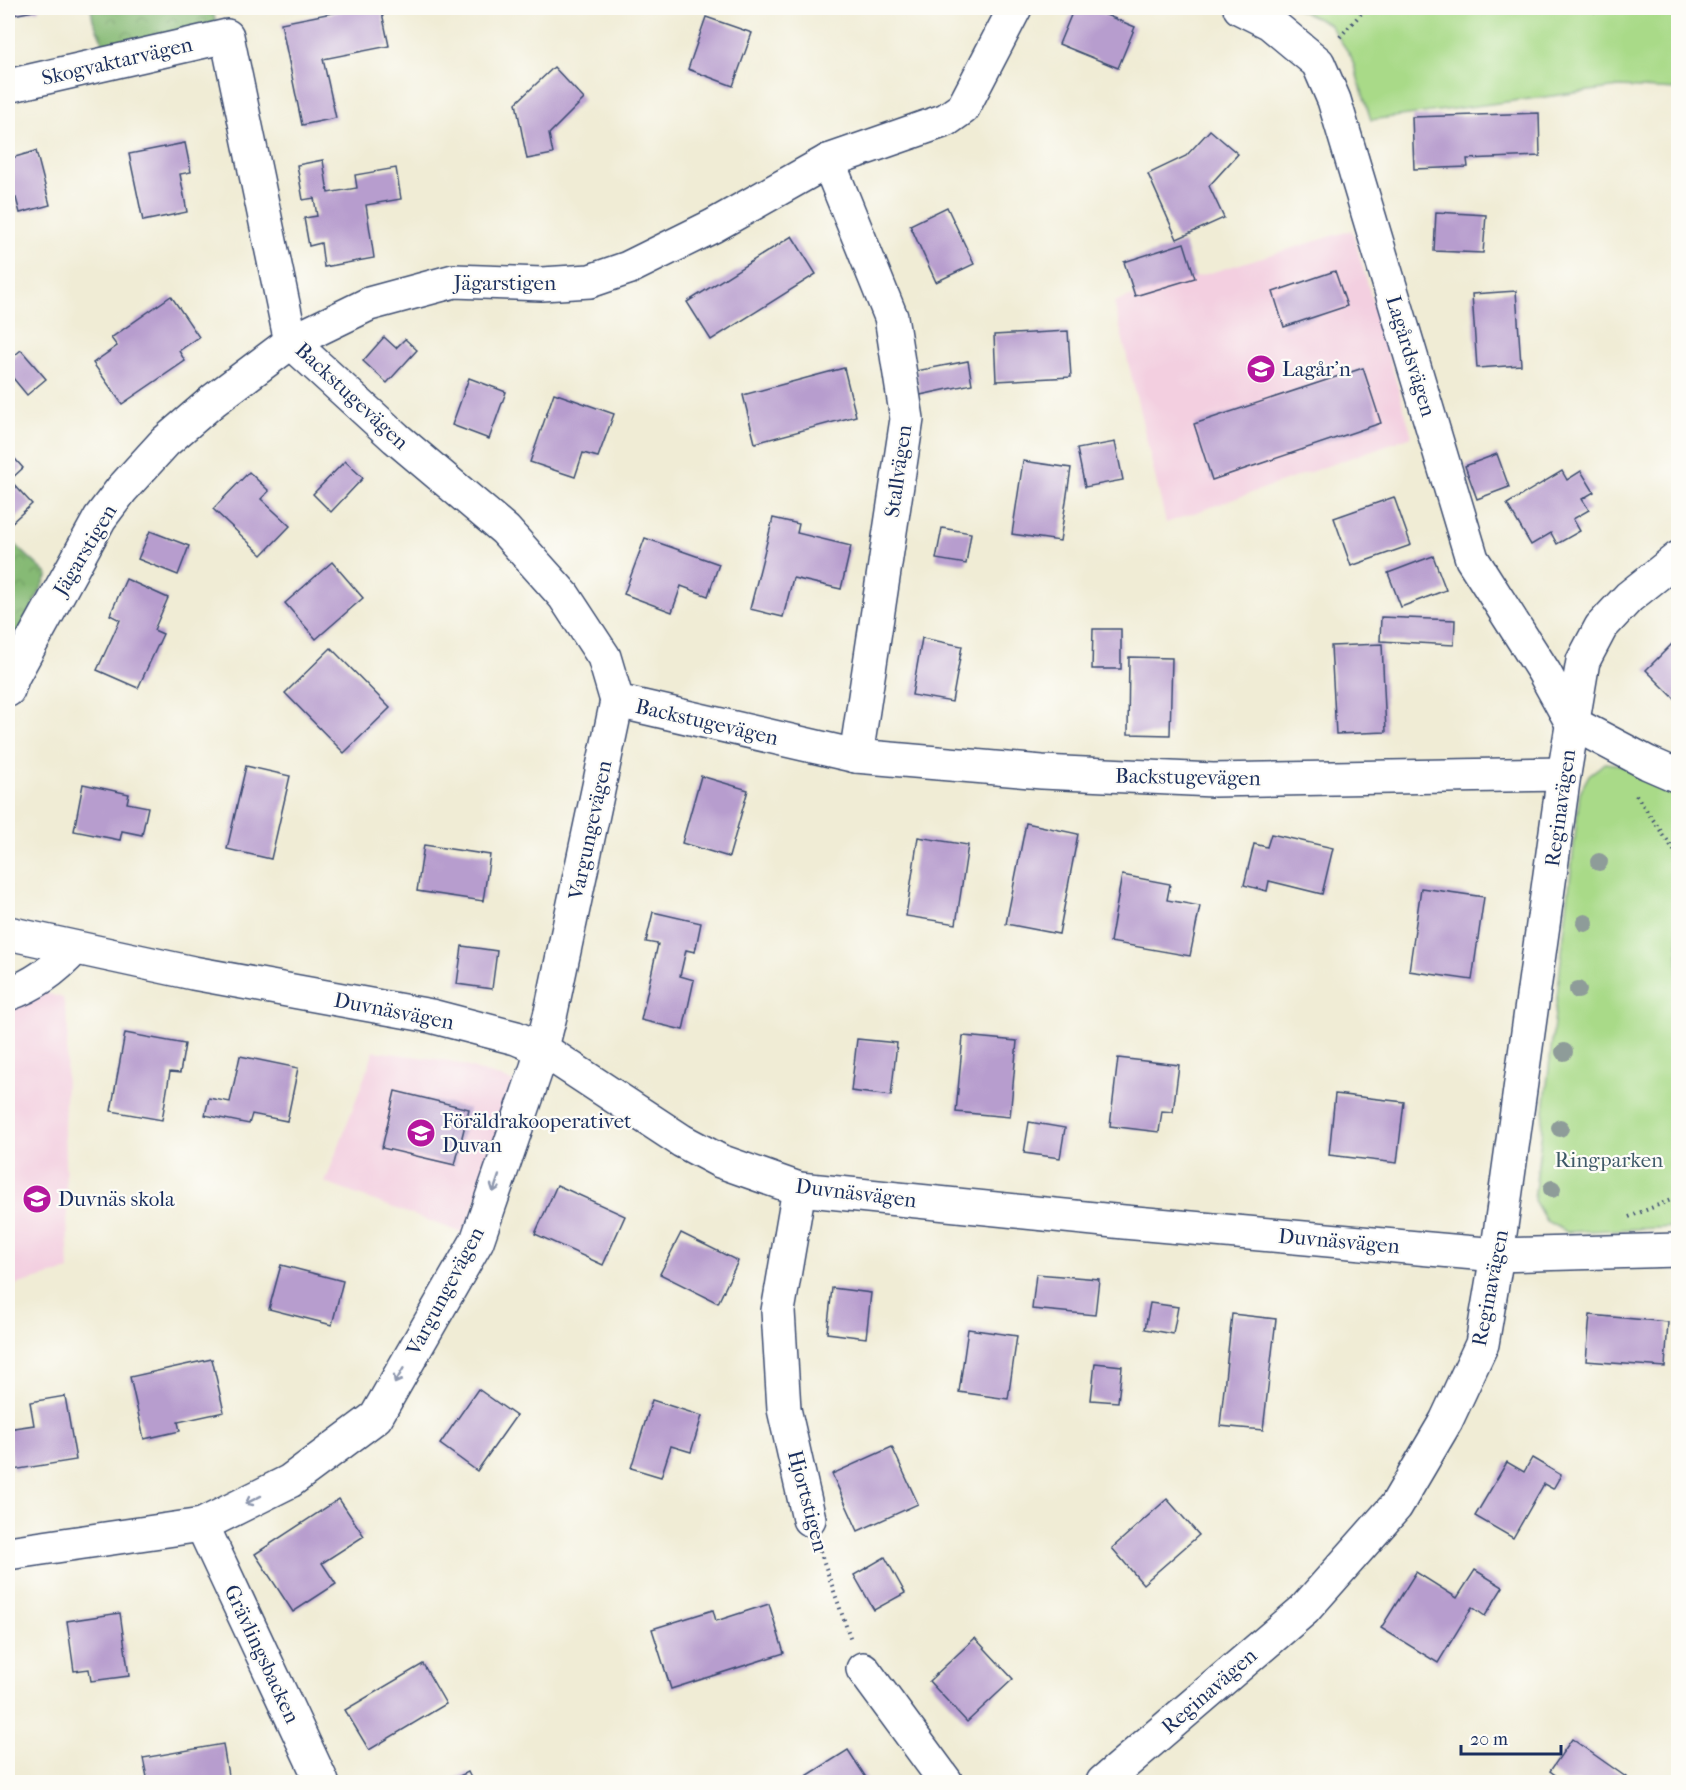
<svg xmlns="http://www.w3.org/2000/svg" width="1686" height="1790" font-family="'IM FELL French Canon',serif">
  <style>
    .built { fill: #f3cfe0 }
    .green { fill: #a9da88; stroke: #628473; stroke-width: 1.5 }
    .forest { fill: url(#forest-crowns); stroke: #507469; stroke-width: 1.5 }
    .building { fill: #b79dce }
    .lines { fill: none; stroke-linecap: round; stroke-linejoin: round }
    .minor-casing { stroke: #3b4b70; stroke-width: 36 }
    .path { stroke: #3b4b70; stroke-width: 4; stroke-dasharray: 1.5 4.5; stroke-linecap: butt }
    .minor { stroke: #fff; stroke-width: 33 }
    .tree { fill: #8e9c99 }
    .oneway { stroke: #8d97ae }
    .labels { text-anchor: middle; dominant-baseline: central; stroke-width: 4.5; stroke-linejoin: round; paint-order: stroke }
    .street-label { font-size: 21px; fill: #1b2f5e; stroke: #fdfcf7 }
    .poi-label { font-size: 21px; fill: #1b2f5e; stroke: #fdfcf7; text-anchor: start }
    .park-label { font-size: 21px; fill: #3e5a68; stroke: #fdfcf7 }
  </style>
  <defs>
    <pattern id="forest-crowns" width="20" height="18" patternUnits="userSpaceOnUse" patternTransform="scale(1.5)"><rect width="20" height="18" fill="#86ba74"/><path d="M2 6a3 3 0 1 1 6 0M12 15a3 3 0 1 1 6 0" fill="none" stroke="#6d9862"/></pattern>
  </defs>
  <rect width="100%" height="100%" fill="#fdfcf7"/>
  <filter id="ink" filterUnits="userSpaceOnUse"><feTurbulence type="fractalNoise" baseFrequency=".0167" numOctaves="2"/><feDisplacementMap in="SourceGraphic" scale="12" xChannelSelector="R" yChannelSelector="G"/><feConvolveMatrix kernelMatrix="1 2 1 2 8 2 1 2 1" color-interpolation-filters="sRGB"/></filter>
  <filter id="wash" filterUnits="userSpaceOnUse"><feTurbulence type="fractalNoise" baseFrequency=".008" numOctaves="4" result="noise"/><feDisplacementMap in="SourceGraphic" scale="24" xChannelSelector="R" yChannelSelector="G"/><feGaussianBlur stdDeviation="1.35" result="paint"/><feColorMatrix in="noise" values="0 0 0 0 0 0 0 0 0 0 0 0 0 0 0 0 0 1.4 0 .05"/><feComposite in="paint" operator="in"/></filter>
  <g filter="url(#wash)">
    <rect width="100%" height="100%" fill="#f0ecd5"/>
    <!-- built -->
    <g class="built">
      <path d="M1352 230 1412 436 1166 523 1114 302Z"/>
      <path d="M8 982 63 998 68 1025 64 1129 69 1270 8 1287Z"/>
      <path d="M374 1051 450 1061 514 1082 465 1234 325 1183Z"/>
    </g>
    <!-- green -->
    <g class="green">
      <path d="M1295 8H1678V90L1619 87 1371 120 1351 56 1329 24Z"/>
      <path d="M1605 763 1633 766 1678 789V1227L1567 1232 1546 1221 1534 1200 1580 792 1589 775Z"/>
    </g>
    <!-- forest -->
    <g class="forest">
      <path d="M91 8H212L217 27 107 52 93 20Z"/>
      <path d="M8 538 48 575 8 655Z"/>
    </g>
    <g id="blocks">
      <!-- building -->
      <g class="building">
        <path d="M8 8H39V10L8 16Z"/>
        <path d="M357 8H381L389 46 323 59 336 118 302 125 281 23Z"/>
        <path d="M1074 8H1089L1135 27 1118 68 1059 44Z"/>
        <path d="M706 17 752 33 733 86 688 69Z"/>
        <path d="M554 67 584 99 549 134 553 154 527 159 516 103Z"/>
        <path d="M1539 113 1540 156 1467 159 1468 167 1414 169 1412 117Z"/>
        <path d="M1210 130 1238 154 1209 186 1224 218 1177 239 1148 174 1186 156Z"/>
        <path d="M185 143 191 172 180 174 187 212 143 221 129 154Z"/>
        <path d="M36 151 50 205 20 213 16 198 8 201V159Z"/>
        <path d="M323 160 328 193 357 188 355 175 396 168 401 199 366 205 374 258 324 267 321 243 309 246 304 218 317 216 314 198 303 200 297 165Z"/>
        <path d="M947 207 974 264 936 282 910 225Z"/>
        <path d="M1436 212 1486 215 1483 253 1434 251Z"/>
        <path d="M792 236 816 274 711 340 687 302Z"/>
        <path d="M1184 243 1195 278 1135 296 1124 262Z"/>
        <path d="M1335 271 1347 306 1284 327 1273 292Z"/>
        <path d="M1516 291 1521 365 1477 368 1472 294Z"/>
        <path d="M171 296 199 337 179 351 185 361 122 404 93 363 117 346 111 338Z"/>
        <path d="M1068 331 1071 377 996 381 994 335Z"/>
        <path d="M384 337 396 348 405 339 417 350 387 383 363 361Z"/>
        <path d="M21 350 46 379 27 395 8 372V361Z"/>
        <path d="M968 361 972 384 920 395 916 371Z"/>
        <path d="M844 368 856 416 755 443 743 395Z"/>
        <path d="M1363 368 1381 423 1212 480 1194 424Z"/>
        <path d="M469 378 506 392 489 439 452 425Z"/>
        <path d="M554 393 614 414 598 457 583 453 575 477 530 462Z"/>
        <path d="M1115 442 1123 480 1085 487 1077 449Z"/>
        <path d="M8 451 23 468 10 480 32 504 9 525Z"/>
        <path d="M1497 454 1509 487 1477 499 1465 466Z"/>
        <path d="M345 461 363 478 331 512 313 494Z"/>
        <path d="M1023 461 1071 468 1060 541 1012 534Z"/>
        <path d="M1562 471 1567 480 1581 471 1594 492 1582 499 1589 510 1573 519 1580 531 1557 544 1551 533 1531 545 1507 504Z"/>
        <path d="M249 472 269 491 261 499 290 526 262 555 213 509Z"/>
        <path d="M1394 497 1411 545 1351 566 1334 518Z"/>
        <path d="M773 518 799 524 797 533 851 546 841 589 793 578 783 617 750 609Z"/>
        <path d="M942 528 971 533 966 564 936 559Z"/>
        <path d="M150 531 189 546 178 575 138 559Z"/>
        <path d="M645 538 719 564 708 596 681 586 672 612 624 594Z"/>
        <path d="M1433 556 1446 590 1401 607 1388 573Z"/>
        <path d="M332 562 363 598 316 639 285 603Z"/>
        <path d="M126 579 168 598 154 630 163 634 138 688 97 670 120 620 110 615Z"/>
        <path d="M1381 617 1455 620 1454 645 1380 641Z"/>
        <path d="M1093 629H1121V669H1092Z"/>
        <path d="M922 638 962 646 952 702 912 695Z"/>
        <path d="M1678 638V702L1646 670Z"/>
        <path d="M1382 644 1386 732 1336 734 1331 646Z"/>
        <path d="M331 648 390 708 344 753 285 693Z"/>
        <path d="M1129 657 1172 658 1170 735 1128 734Z"/>
        <path d="M246 766 290 776 271 859 227 849Z"/>
        <path d="M701 776 748 790 729 857 682 843Z"/>
        <path d="M83 784 129 794 127 803 148 807 142 835 122 831 120 840 74 831Z"/>
        <path d="M1026 823 1078 834 1059 934 1006 924Z"/>
        <path d="M1271 834 1333 848 1322 894 1269 881 1267 891 1244 885 1254 844 1267 847Z"/>
        <path d="M918 837 968 845 956 924 906 916Z"/>
        <path d="M424 845 490 855 483 901 417 891Z"/>
        <path d="M1122 875 1170 884 1167 900 1200 906 1190 956 1110 942Z"/>
        <path d="M1421 888 1484 897 1472 980 1409 971Z"/>
        <path d="M653 912 701 923 695 952 686 950 680 976 694 980 683 1030 641 1020 658 944 646 942Z"/>
        <path d="M462 946 497 951 492 989 457 984Z"/>
        <path d="M125 1033 185 1044 180 1073 170 1072 162 1120 111 1111Z"/>
        <path d="M963 1036 1017 1041 1010 1117 956 1112Z"/>
        <path d="M857 1039 897 1043 891 1096 851 1091Z"/>
        <path d="M240 1056 298 1068 287 1121 252 1114 249 1124 205 1115 209 1098 230 1102Z"/>
        <path d="M1118 1058 1179 1065 1173 1112 1162 1111 1159 1132 1110 1126Z"/>
        <path d="M395 1091 469 1109 455 1165 382 1148Z"/>
        <path d="M1335 1094 1404 1102 1397 1163 1329 1155Z"/>
        <path d="M1029 1122 1065 1128 1060 1158 1024 1153Z"/>
        <path d="M557 1185 625 1216 603 1265 535 1234Z"/>
        <path d="M681 1233 738 1261 718 1303 660 1274Z"/>
        <path d="M281 1265 343 1281 332 1325 269 1309Z"/>
        <path d="M1036 1274 1099 1279 1095 1315 1032 1309Z"/>
        <path d="M832 1288 871 1293 866 1338 827 1333Z"/>
        <path d="M1150 1303 1178 1307 1173 1334 1145 1329Z"/>
        <path d="M1232 1314 1276 1319 1263 1430 1220 1426Z"/>
        <path d="M1590 1315 1668 1322 1665 1367 1586 1361Z"/>
        <path d="M968 1329 1017 1336 1008 1399 959 1392Z"/>
        <path d="M212 1359 224 1412 178 1422 180 1431 144 1439 130 1377Z"/>
        <path d="M1095 1363 1122 1366 1118 1402 1091 1400Z"/>
        <path d="M478 1389 516 1416 477 1471 440 1444Z"/>
        <path d="M65 1396 76 1460 13 1470 8 1429 34 1425 30 1402Z"/>
        <path d="M652 1400 702 1416 691 1452 671 1446 661 1477 631 1468Z"/>
        <path d="M892 1447 918 1504 858 1531 832 1474Z"/>
        <path d="M1532 1458 1561 1475 1553 1489 1544 1484 1513 1538 1475 1516 1507 1462 1524 1472Z"/>
        <path d="M339 1499 364 1536 322 1563 336 1584 293 1612 255 1554Z"/>
        <path d="M1167 1499 1199 1535 1143 1584 1112 1548Z"/>
        <path d="M885 1557 905 1593 874 1610 854 1575Z"/>
        <path d="M1475 1570 1503 1587 1485 1616 1472 1607 1438 1663 1381 1628 1416 1572 1457 1598Z"/>
        <path d="M769 1604 784 1653 671 1689 652 1629 713 1610 716 1621Z"/>
        <path d="M120 1613 129 1676 91 1681 89 1669 74 1671 67 1621Z"/>
        <path d="M975 1638 1013 1679 967 1722 929 1681Z"/>
        <path d="M423 1664 446 1704 369 1750 345 1710Z"/>
        <path d="M1572 1739 1633 1782H1565L1550 1771Z"/>
        <path d="M223 1744 229 1782H148L143 1758Z"/>
        <path d="M848 1750 869 1782H797Z"/>
        <path d="M468 1772 473 1782H447Z"/>
      </g>
    </g>
  </g>
  <g filter="url(#ink)">
    <use href="#blocks" fill-opacity="0" stroke="#3b4b70" stroke-width="1.5"/>
    <g class="lines">
      <!-- minor casing -->
      <g class="minor-casing">
        <g id="minor">
          <path d="M1240 8 1270 23 1318 63 1334 100 1472 559 1544 672 1572 723"/>
          <path d="M8 86 227 36 291 342 396 438 505 530 564 596 604 657 617 701 856 756 1042 772 1213 780 1564 774"/>
          <path d="M828 161 891 317 907 419 856 756"/>
          <path d="M8 690 13 676 100 518 122 489 165 442 214 400 291 342 369 304 454 281 542 284 590 281 628 268 713 226 828 161 946 120 963 108 1015 8"/>
          <path d="M1572 723 1648 763 1678 776"/>
          <path d="M8 933 193 973 431 1016 516 1038 542 1049 682 1141 720 1161 799 1189 1124 1222 1497 1255 1678 1250"/>
          <path d="M8 994C35 985 56 969 75 948"/>
          <path d="M799 1189 778 1311 784 1409 809 1519"/>
          <path d="M202 1525 322 1782"/>
          <path d="M8 1553 202 1525 290 1481 376 1417 477 1241 537 1067 551 1012 617 701"/>
          <path d="M863 1669 946 1782"/>
          <path d="M1103 1782 1304 1610 1396 1506 1446 1421 1482 1344 1497 1255 1564 774 1583 661 1601 627 1629 597 1678 558"/>
        </g>
      </g>
      <!-- path -->
      <g class="path">
        <path d="M1590 8 1598 13"/>
        <path d="M1340 37 1366 8"/>
        <path d="M1636 795 1678 856"/>
        <path d="M1629 1217 1678 1197"/>
        <path d="M820 1551 851 1640"/>
      </g>
      <!-- minor -->
      <use href="#minor" class="minor"/>
    </g>
    <!-- trees -->
    <g class="tree">
      <circle cx="1599" cy="862" r="9"/>
      <circle cx="1585" cy="923" r="9"/>
      <circle cx="1578" cy="990" r="9"/>
      <circle cx="1564" cy="1052" r="9"/>
      <circle cx="1560" cy="1128" r="9"/>
      <circle cx="1552" cy="1189" r="9"/>
    </g>
    <!-- one-way arrows -->
    <defs><path id="oneway-shaft" d="M-6 0H5M1.5-3L5.5 0L1.5 3" fill="none" stroke-width="1.6" stroke-linecap="round" stroke-linejoin="round" transform="scale(1.5)"/></defs>
    <g class="oneway">
      <use href="#oneway-shaft" transform="translate(496 1184) rotate(109)"/>
      <use href="#oneway-shaft" transform="translate(399 1376) rotate(120)"/>
      <use href="#oneway-shaft" transform="translate(253 1500) rotate(153)"/>
    </g>
  </g>
  <!-- icons -->
  <defs>
    <g id="school-disc" transform="scale(1.5)"><circle r="9.5" fill="#b5179e" stroke="#fdfcf7"/><path d="M0-5L7-2L0 1L-7-2ZM-4 1L0 2.5L4 1V4Q0 6-4 4Z" fill="#fff"/></g>
  </defs>
  <g fill-rule="evenodd">
    <use href="#school-disc" x="1261" y="369"/>
    <use href="#school-disc" x="421" y="1133"/>
    <use href="#school-disc" x="37" y="1199"/>
  </g>
  <g class="labels">
    <!-- street labels -->
    <g class="street-label">
      <text transform="translate(117 61) rotate(-13)">Skogvaktarvägen</text>
      <text x="505" y="283">Jägarstigen</text>
      <text transform="translate(1411 356) rotate(73)">Lagårdsvägen</text>
      <text transform="translate(352 396) rotate(43)">Backstugevägen</text>
      <text transform="translate(898 471) rotate(-82)">Stallvägen</text>
      <text transform="translate(85 550) rotate(-59)">Jägarstigen</text>
      <text transform="translate(707 722) rotate(13)">Backstugevägen</text>
      <text transform="translate(1188 777) rotate(1)">Backstugevägen</text>
      <text transform="translate(1560 808) rotate(-82)">Reginavägen</text>
      <text transform="translate(590 830) rotate(-78)">Vargungevägen</text>
      <text transform="translate(394 1011) rotate(11)">Duvnäsvägen</text>
      <text transform="translate(856 1193) rotate(7)">Duvnäsvägen</text>
      <text transform="translate(1339 1241) rotate(5)">Duvnäsvägen</text>
      <text transform="translate(1490 1288) rotate(-79)">Reginavägen</text>
      <text transform="translate(445 1291) rotate(-62)">Vargungevägen</text>
      <text transform="translate(808 1501) rotate(75)">Hjortstigen</text>
      <text transform="translate(262 1654) rotate(65)">Grävlingsbacken</text>
      <text transform="translate(1209 1691) rotate(-41)">Reginavägen</text>
    </g>
    <!-- poi labels -->
    <g class="poi-label">
      <text x="1282" y="369">Lagår'n</text>
      <text x="442" y="1121">Föräldrakooperativet<tspan x="442" dy="24">Duvan</tspan></text>
      <text x="58" y="1199">Duvnäs skola</text>
    </g>
    <!-- park labels -->
    <g class="park-label">
      <text x="1609" y="1160">Ringparken</text>
    </g>
  </g>
  <!-- margin -->
  <rect width="1686" height="1790" fill="none" stroke="#fdfcf7" stroke-width="30"/>
  <!-- scale -->
  <path d="M1461 1745v9h100v-9" fill="none" stroke="#1b2f5e" stroke-width="3"/>
  <text x="1470" y="1745" font-size="18" fill="#1b2f5e" stroke="#fdfcf7" stroke-width="4.5" paint-order="stroke">20 m</text>
</svg>
